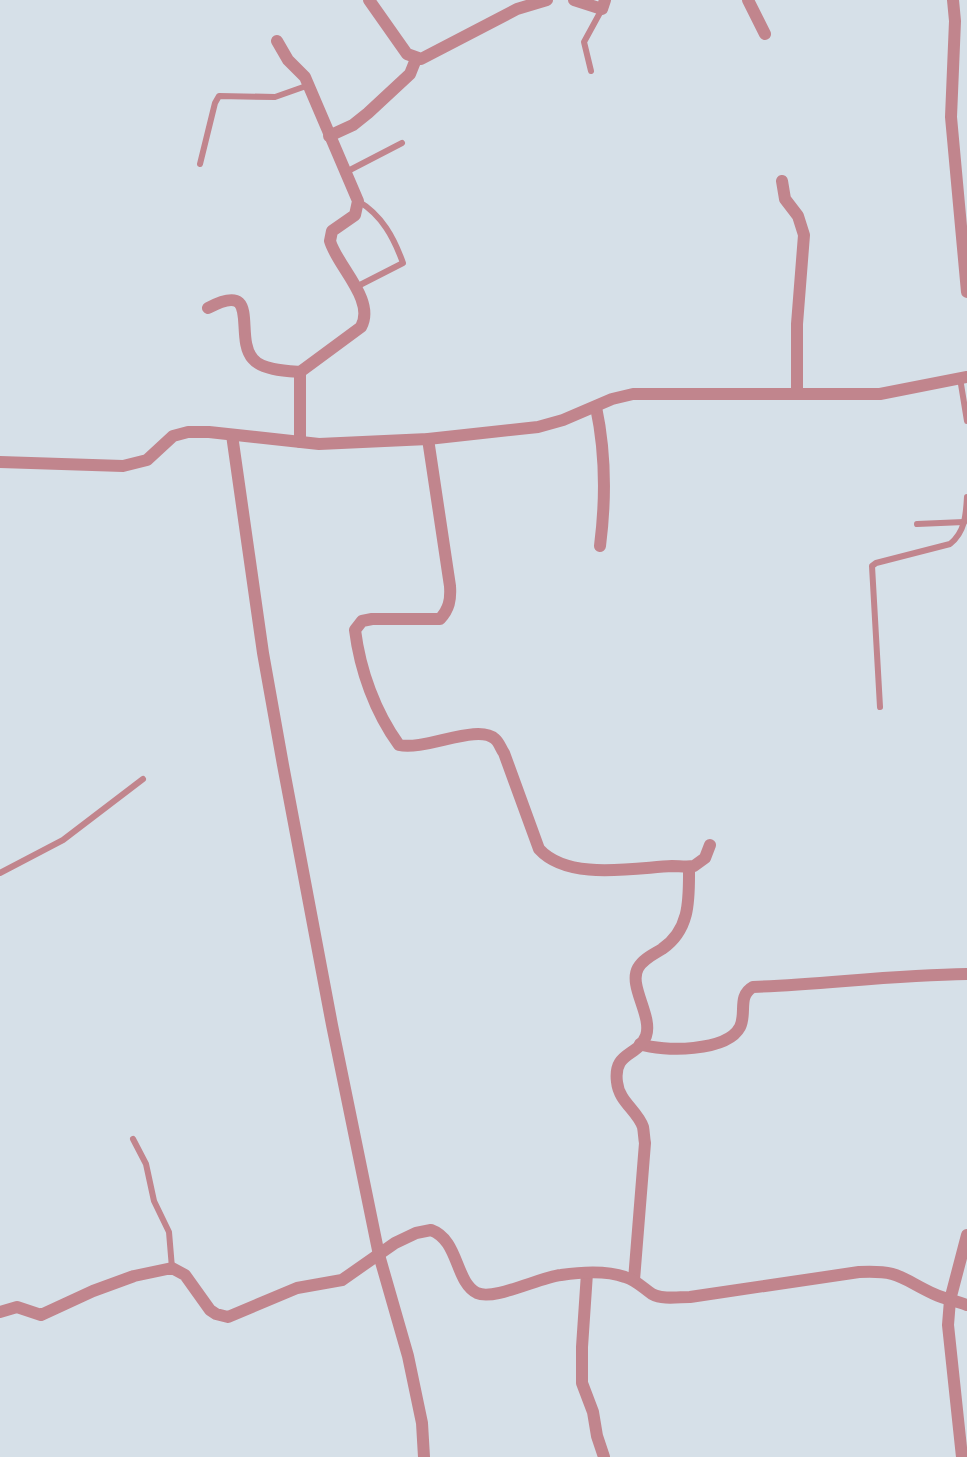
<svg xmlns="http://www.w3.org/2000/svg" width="967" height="1457" font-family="Lato,sans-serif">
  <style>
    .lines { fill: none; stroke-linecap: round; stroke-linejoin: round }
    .service { stroke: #c1858d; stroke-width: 6 }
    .minor { stroke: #c1858d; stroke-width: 12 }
  </style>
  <rect width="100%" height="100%" fill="#d6e0e8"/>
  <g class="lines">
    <!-- service -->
    <g class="service">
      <path d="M591 71 584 42 602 9"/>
      <path d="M200 164 215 103 219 96 275 97 309 85"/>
      <path d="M346 172 402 143"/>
      <path d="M356 287 403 263C394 238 382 215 358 201"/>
      <path d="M960 378 967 421"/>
      <path d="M917 524 964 522"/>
      <path d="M880 707 872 566 876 563 950 544C965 532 966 515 967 497"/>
      <path d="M0 873 63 840 143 779"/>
      <path d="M133 1139 146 1164 154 1201 169 1232 172 1268"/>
    </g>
    <!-- minor -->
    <g class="minor">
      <path d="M369 0 407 54 421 59 517 9 547 0"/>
      <path d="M574 0 602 9 605 0"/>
      <path d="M748 0 765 34"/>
      <path d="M953 0 955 21 951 117 967 292"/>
      <path d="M277 41 288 60 305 77 358 201 355 215 332 231 330 241C337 266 376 300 361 327L300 372V442"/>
      <path d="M329 136 353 125 368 113 410 74 416 59"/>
      <path d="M782 181 785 199 798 216 804 235 797 324V394"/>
      <path d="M208 308C263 279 233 337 253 359 262 370 286 371 300 372"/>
      <path d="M596 407C606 454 606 499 600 546"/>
      <path d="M232 435 263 653 283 765 332 1025 379 1255 408 1356 422 1423 424 1457"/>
      <path d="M428 439 450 586C451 600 449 609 440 619H372L362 621 355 630C360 670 375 712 399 745 425 751 478 723 495 739 499 742 501 749 504 753L539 849C568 881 633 868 672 866 679 866 687 867 694 866L705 858 710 845"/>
      <path d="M0 462 123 466 147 460 173 436 188 432H209L319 444 428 439 538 427 563 420 612 399 633 394H880L967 377"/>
      <path d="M640 1044C663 1052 727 1052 740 1027 747 1013 737 996 753 987 825 984 895 975 967 974"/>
      <path d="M587 1273 582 1347V1383L593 1412 597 1436 604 1457"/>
      <path d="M634 1280 645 1143C644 1138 644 1132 643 1127 637 1110 619 1102 617 1082 613 1051 638 1057 646 1036 653 1016 628 986 638 968 643 959 654 954 662 949 691 929 689 898 689 867"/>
      <path d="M0 1312 17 1307 41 1315 93 1291 134 1276 172 1268 185 1275 210 1310 216 1314 228 1317 297 1288 342 1280 395 1243 416 1233 431 1230C459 1240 455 1282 477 1293 494 1301 540 1277 561 1275 581 1272 605 1270 625 1277 636 1280 643 1288 652 1294 663 1300 678 1297 690 1297L859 1272C900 1270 900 1278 934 1294 945 1299 956 1301 967 1305"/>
      <path d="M962 1457 948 1325 950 1300 967 1235"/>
    </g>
  </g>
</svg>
